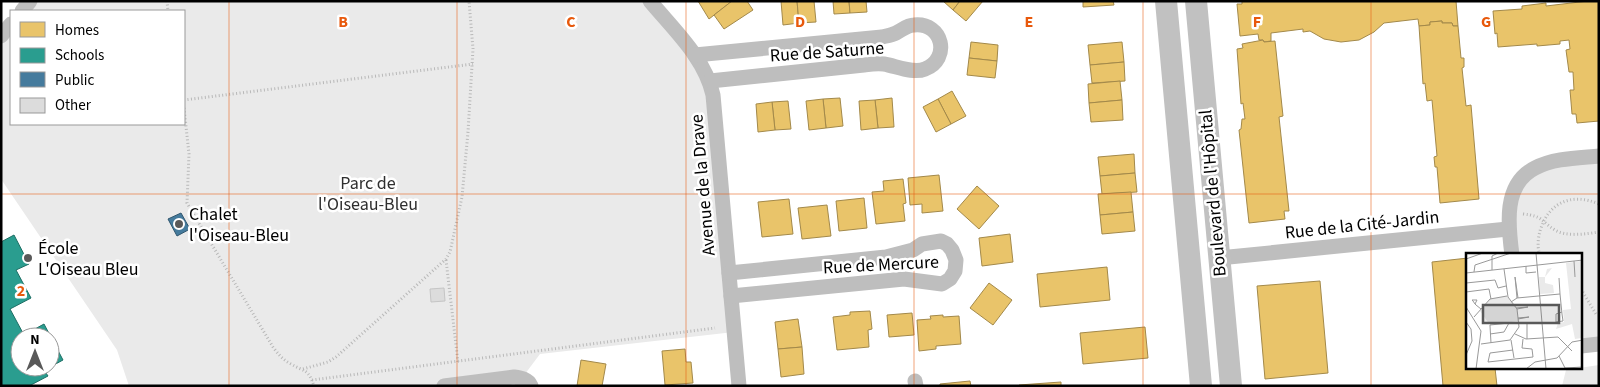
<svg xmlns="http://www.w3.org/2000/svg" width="1600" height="387" font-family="'Source Sans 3',sans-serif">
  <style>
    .green { fill: #eaeaea }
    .homes { fill: #e9c46a; stroke: #a3894a }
    .schools { fill: #2a9d8f; stroke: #1d6e64 }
    .public { fill: #457b9d; stroke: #30566e }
    .building { fill: #dcdcdc; stroke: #c5c5c5 }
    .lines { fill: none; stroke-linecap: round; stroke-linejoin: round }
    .path { stroke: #b8b8b8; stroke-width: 3; stroke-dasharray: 1 2.5; stroke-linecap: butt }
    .minor { stroke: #bebebe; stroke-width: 15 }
    .secondary { stroke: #c1c1c1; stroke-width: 22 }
    .grid { fill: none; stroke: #e8590c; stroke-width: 1; stroke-opacity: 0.55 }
    .poi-dot { fill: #595959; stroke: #fff; stroke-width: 2 }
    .labels { text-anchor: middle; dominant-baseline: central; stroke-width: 5; stroke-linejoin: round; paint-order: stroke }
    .street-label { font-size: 18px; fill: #000; stroke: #fff }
    .park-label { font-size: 18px; fill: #2f2f2f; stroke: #fff }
    .poi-label { font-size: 18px; fill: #000; stroke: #fff; text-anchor: start }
    .inset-road { fill: none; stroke: #999; stroke-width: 1 }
    .view { fill: #595959; fill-opacity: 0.15; stroke: #595959; stroke-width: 2.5 }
    .inset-edge { fill: none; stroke: #000; stroke-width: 2.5 }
    .grid-label { font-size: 16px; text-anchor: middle; font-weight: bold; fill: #e8590c; stroke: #fff; stroke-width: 5; stroke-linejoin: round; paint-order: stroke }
  </style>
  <rect width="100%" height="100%" fill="#fff"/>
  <!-- green -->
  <g class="green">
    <path d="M30 1H650L704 68 734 332 540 354 522 378 444 386H129L117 350 1 179V36L11 24V124H184V11H22Z"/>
    <path d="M1599 156V344L1581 346V255H1512L1508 230 1525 175Z"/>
    <path d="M1599 365V386H1562L1566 370Z"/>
  </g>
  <!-- homes -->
  <g class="homes">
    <path d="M698 1H732L709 19Z"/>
    <path d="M732 1H747L753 10 724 29 714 15Z"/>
    <path d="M781 1H797L799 23 783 25Z"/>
    <path d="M797 1H814L816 22 799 23Z"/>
    <path d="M833 1H849L850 13 834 14Z"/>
    <path d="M849 1H866L867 12 850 13Z"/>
    <path d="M943 1H960L953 10Z"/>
    <path d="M960 1H983L966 21 953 10Z"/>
    <path d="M1083 1H1113L1114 5 1083 7Z"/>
    <path d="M1242 1H1456L1458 26H1453L1452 23H1442V21L1430 22V25L1419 26 1418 19 1384 23 1374 32 1359 40 1341 42 1324 39 1310 31 1303 32V29L1271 33V41L1264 42 1263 40H1259L1258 34 1240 36 1237 4H1242Z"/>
    <path d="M1588 1H1599V121L1577 123 1576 114H1572L1570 90H1574L1573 72H1569L1566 50 1570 49 1569 40 1560 41V44L1537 46V44L1498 47 1497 33 1495 34 1493 11 1522 9V6L1546 3V6Z"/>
    <path d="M1442 21V23H1452L1453 26H1458L1461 58H1464V67L1462 68 1466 106 1471 105 1479 199 1440 203 1437 167H1435L1434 157 1437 156 1432 100 1427 101 1425 83 1423 84 1419 26 1430 25V22Z"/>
    <path d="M1263 40 1264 42 1275 41 1283 116 1279 117 1289 211H1284L1285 219 1249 223 1239 130 1241 129 1242 119H1245L1243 103 1241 104 1237 49 1243 48 1242 44Z"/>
    <path d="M971 42 998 45 997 61 969 58Z"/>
    <path d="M1122 42 1124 62 1090 65 1088 45Z"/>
    <path d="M969 58 997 61 995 78 967 75Z"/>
    <path d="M1124 62 1125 81 1092 83 1090 65Z"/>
    <path d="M1120 81 1122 100 1089 103 1088 84Z"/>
    <path d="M952 91 966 116 951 124 938 99Z"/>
    <path d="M840 98 843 126 826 128 823 99Z"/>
    <path d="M892 98 894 127 878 128 875 100Z"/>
    <path d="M823 99 826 128 809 130 806 101Z"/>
    <path d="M938 99 951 124 936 132 923 107Z"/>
    <path d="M875 100 878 128 861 130 859 101Z"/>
    <path d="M1122 100 1123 120 1091 122 1089 103Z"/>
    <path d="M788 101 791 129 775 130 772 102Z"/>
    <path d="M772 102 775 130 758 132 756 104Z"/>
    <path d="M1134 154 1135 173 1100 176 1098 157Z"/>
    <path d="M1135 173 1137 192 1102 194 1100 176Z"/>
    <path d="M939 175 943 211 922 213V204L910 205 908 178Z"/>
    <path d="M903 179 906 203 903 204 905 221 876 224 872 192 884 191 883 181Z"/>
    <path d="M977 186 999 206 979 229 957 209Z"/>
    <path d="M1131 192 1133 212 1100 215 1098 194Z"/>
    <path d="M864 198 867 228 839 231 836 201Z"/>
    <path d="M789 199 793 234 762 237 758 202Z"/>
    <path d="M827 205 831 236 802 239 798 208Z"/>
    <path d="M1133 212 1135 231 1102 234 1100 215Z"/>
    <path d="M1010 234 1013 262 982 266 979 238Z"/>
    <path d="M1468 258V368H1495L1497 386H1443L1432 262Z"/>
    <path d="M1107 267 1110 300 1040 307 1037 274Z"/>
    <path d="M1320 281 1328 373 1265 379 1257 286Z"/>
    <path d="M989 283 1012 300 993 325 970 308Z"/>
    <path d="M870 311 872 329 868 330 869 347 837 350 833 317 850 315V312Z"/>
    <path d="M912 313 914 335 889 337 887 315Z"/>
    <path d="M943 315V317L959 316 961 344 936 346V349L919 351 917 320 931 319 930 316Z"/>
    <path d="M798 319 802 347 778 349 775 322Z"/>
    <path d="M1145 327 1148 358 1083 364 1080 333Z"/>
    <path d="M802 347 804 374 781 377 778 349Z"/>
    <path d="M685 349 686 362H691L693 383 665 385 662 351Z"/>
    <path d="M581 360 606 364 602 386H577Z"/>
    <path d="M970 381 971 386H940V384Z"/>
    <path d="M1061 382V386H1019V385Z"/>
  </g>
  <!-- schools -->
  <path class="schools" d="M14 235 29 264 16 270 31 298 10 309 24 335 44 324 63 360 50 367V337H20V367H50L44 370 48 376 29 386H1V242Z"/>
  <!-- public -->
  <path class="public" d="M181 213 190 229 177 236 168 219Z"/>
  <!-- building -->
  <path class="building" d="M444 288 445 301 431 302 430 289Z"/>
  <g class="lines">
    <!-- path -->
    <g class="path">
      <path d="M167 1 168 11"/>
      <path d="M184 100 473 64"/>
      <path d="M184 108 189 154 187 203 273 347C278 354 283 360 291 364 304 372 308 368 314 386"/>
      <path d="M1523 214C1544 216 1540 221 1555 230 1566 237 1586 234 1599 232"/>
      <path d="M1540 255C1537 248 1538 238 1540 231 1548 203 1571 192 1599 204"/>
      <path d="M446 260 458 362"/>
      <path d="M1581 289 1596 314 1599 315"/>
      <path d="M303 369 328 362 336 357 446 259 450 252 462 197 468 132 473 49 469 1"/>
      <path d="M312 380 715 328"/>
    </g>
    <!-- minor -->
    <g class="minor">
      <path d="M650 1C674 30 705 58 713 95L739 386"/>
      <path d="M22 11 30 1"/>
      <path d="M1 36 11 24"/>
      <path d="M695 55 882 37C886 36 892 35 896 33 902 30 907 25 914 25 943 22 951 59 925 69 913 74 896 66 884 64 877 63 871 64 864 65L710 81"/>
      <path d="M1512 255C1508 225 1503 184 1535 168 1554 158 1578 158 1599 156"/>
      <path d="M1219 258 1508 229"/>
      <path d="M729 273 886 257 913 250 922 244 941 241 947 244 952 250 956 260 955 271 950 279 942 284 904 279 731 296"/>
      <path d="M1581 346 1599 344"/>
      <path d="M915 381 916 386"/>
      <path d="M444 386 514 377C521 378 528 379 531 386"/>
    </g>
    <!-- secondary -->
    <g class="secondary">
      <path d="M1166 1 1201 386"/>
      <path d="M1196 1 1231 386"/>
    </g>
  </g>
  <!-- grid -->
  <path class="grid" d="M229 1V386M457 1V386M686 1V386M914 1V386M1143 1V386M1371 1V386M1 194H1599"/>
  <!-- markers -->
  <g class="poi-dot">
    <circle cx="179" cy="224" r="5"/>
    <circle cx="28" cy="258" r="5"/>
  </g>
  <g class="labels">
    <!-- street labels -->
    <g class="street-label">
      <text transform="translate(827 52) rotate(-4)">Rue de Saturne</text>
      <text transform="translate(703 185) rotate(-95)">Avenue de la Drave</text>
      <text transform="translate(1213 193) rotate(-95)">Boulevard de l'Hôpital</text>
      <text transform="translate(1362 225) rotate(-6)">Rue de la Cité-Jardin</text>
      <text transform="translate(881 265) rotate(-3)">Rue de Mercure</text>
    </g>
    <!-- park labels -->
    <g class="park-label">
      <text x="368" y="183">Parc de<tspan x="368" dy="21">l'Oiseau-Bleu</tspan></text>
    </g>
    <!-- poi labels -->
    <g class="poi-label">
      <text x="189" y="214">Chalet<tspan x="189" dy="21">l'Oiseau-Bleu</tspan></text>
      <text x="38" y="248">École<tspan x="38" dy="21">L'Oiseau Bleu</tspan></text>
    </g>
  </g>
  <!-- overview -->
  <g transform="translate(1466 253)">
    <rect width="116" height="116" fill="#fff"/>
    <path d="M115 8 116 85 109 86 106 71 90 76 92 70 98 69 97 57 105 56 100 10ZM86 15 79 24V30L87 32 88 40 74 41 73 24H79L81 16ZM41 43 51 56 52 68 24 72 14 58 24 46Z" fill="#eaeaea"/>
    <path class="inset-road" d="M70 0 80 116M0 6 17 0M108 8 109 24M60 13V20L70 19M26 17V3L32 0M8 19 9 12 45 0M0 20 117 7M93 25 94 41 96 61 97 68 90 69V61L96 59M0 30 29 27 32 35 40 33M0 39 23 36 25 46M51 45 49 24 52 45M45 49 51 45 94 41M9 51 11 47H6L7 48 9 51 10 52 15 56M0 54 15 78 10 116M50 55 62 54 51 56M8 64 24 46 41 43M52 65 63 64 52 66M0 69 5 76 6 88 0 102M61 70V86M24 81 38 79 43 70 24 72V73L25 90M49 81 60 86 92 84 106 98M45 87 48 105M15 91 44 87 53 74 51 56 42 44 38 16M47 97 24 100 22 109 67 104 66 96 56 95 57 86M93 103 99 115 117 114M60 116 69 109 91 105 106 89 117 87"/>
    <path class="view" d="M17 52H93V70H17Z"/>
    <rect width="116" height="116" class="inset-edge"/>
  </g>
  <g class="grid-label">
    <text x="343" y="27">B</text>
    <text x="571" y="27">C</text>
    <text x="800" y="27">D</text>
    <text x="1029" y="27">E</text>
    <text x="1257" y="27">F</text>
    <text x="1486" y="27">G</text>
    <text x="21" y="296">2</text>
  </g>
  <!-- border -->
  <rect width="1600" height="387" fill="none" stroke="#000000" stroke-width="5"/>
  <!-- legend -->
  <rect x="10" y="10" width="175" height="115" fill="#ffffff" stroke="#999999"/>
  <rect x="20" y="22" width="25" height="15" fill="#e9c46a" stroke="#999999"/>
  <text x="55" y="35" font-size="15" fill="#000000">Homes</text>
  <rect x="20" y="48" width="25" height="15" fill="#2a9d8f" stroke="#999999"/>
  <text x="55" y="60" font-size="15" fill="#000000">Schools</text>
  <rect x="20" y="72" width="25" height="15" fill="#457b9d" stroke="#999999"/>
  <text x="55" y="85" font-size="15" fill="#000000">Public</text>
  <rect x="20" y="98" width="25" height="15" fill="#dcdcdc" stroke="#999999"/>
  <text x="55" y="110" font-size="15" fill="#000000">Other</text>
  <!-- north arrow -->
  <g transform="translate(35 352)"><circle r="24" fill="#ffffff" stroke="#999999"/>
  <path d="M0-4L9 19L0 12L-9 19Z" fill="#595959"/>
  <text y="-8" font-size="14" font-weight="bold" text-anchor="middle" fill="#000000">N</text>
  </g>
</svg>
